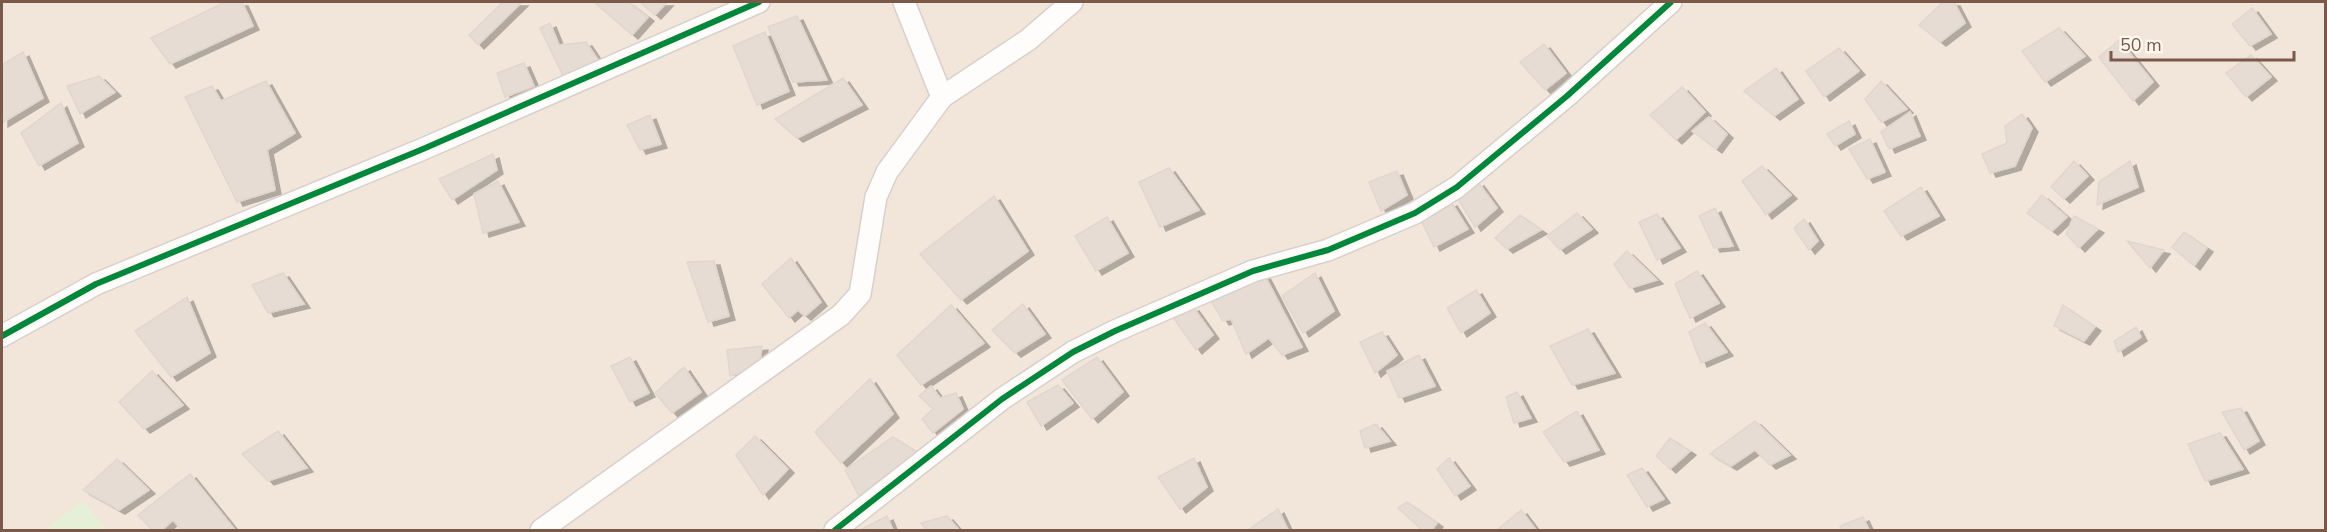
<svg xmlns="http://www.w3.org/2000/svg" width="2327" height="532" font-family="'Nunito Sans',sans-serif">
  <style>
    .residential { fill: #f2e6da }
    .green { fill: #e6f0d6 }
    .building { fill: #e6dcd3; stroke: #e2d6cf; stroke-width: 1.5; filter: url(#shadow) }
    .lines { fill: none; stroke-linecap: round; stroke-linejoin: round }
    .minor-casing { stroke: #d8d0cb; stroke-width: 24 }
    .minor { stroke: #fefdfc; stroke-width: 21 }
    .cycleway-casing { stroke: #fff8ef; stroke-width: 10 }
    .cycleway { stroke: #00873e; stroke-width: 6 }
  </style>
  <defs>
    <filter id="shadow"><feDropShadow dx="6" dy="4" stdDeviation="0" flood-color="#0004"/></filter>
  </defs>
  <rect width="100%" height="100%" fill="#f9f3ed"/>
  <!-- residential -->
  <rect class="residential" x="2" y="2" width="2323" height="528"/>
  <!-- green -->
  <path class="green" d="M83 500 107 530H44Z"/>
  <!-- building -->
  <g class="building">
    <path d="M225 2H242L253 26 170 64 151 38Z"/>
    <path d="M503 2H522L478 45 469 35Z"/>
    <path d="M594 2H628L648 17 632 35Z"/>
    <path d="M640 2H667L655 15Z"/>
    <path d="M1943 2H1954L1965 23 1940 42 1919 25Z"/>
    <path d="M2252 8 2271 34 2250 46 2232 24Z"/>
    <path d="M797 16 827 80 793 82 768 27Z"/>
    <path d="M550 23 559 45 586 42 600 63 564 78 540 28Z"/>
    <path d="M2059 28 2085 56 2045 82 2022 51Z"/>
    <path d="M765 32 789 91 757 105 733 46Z"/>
    <path d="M2119 40 2153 82 2133 101 2099 57Z"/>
    <path d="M1544 44 1566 73 1545 90 1520 62Z"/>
    <path d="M1839 48 1859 71 1824 97 1806 71Z"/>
    <path d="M23 52 43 98 2 123V65Z"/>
    <path d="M2251 55 2271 77 2246 97 2226 73Z"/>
    <path d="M524 63 534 86 505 97 497 73Z"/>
    <path d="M1776 68 1798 99 1774 116 1744 91Z"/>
    <path d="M99 76 115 92 80 114 67 86Z"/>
    <path d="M843 78 862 105 797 138 775 119Z"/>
    <path d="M266 81 295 133 267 150 275 190 237 202 185 97 212 86 221 101Z"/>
    <path d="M1881 81 1907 109 1881 122 1865 99Z"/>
    <path d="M1682 87 1705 112 1676 140 1650 115Z"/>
    <path d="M61 103 78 143 39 166 21 133Z"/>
    <path d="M1910 112 1920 136 1889 149 1881 132Z"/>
    <path d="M2022 114 2032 128 2015 166 1990 173 1982 154 2007 143 2005 126Z"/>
    <path d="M650 115 661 144 640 150 627 125Z"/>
    <path d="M1709 117 1727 134 1716 149 1692 131Z"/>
    <path d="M1849 121 1855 134 1835 146 1827 134Z"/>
    <path d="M1870 139 1885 172 1867 179 1849 149Z"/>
    <path d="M493 154 497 170 452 200 439 179Z"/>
    <path d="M2074 161 2088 176 2064 199 2051 187Z"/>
    <path d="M2130 161 2138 187 2097 205 2099 182Z"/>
    <path d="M1762 166 1791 195 1766 215 1742 181Z"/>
    <path d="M1169 168 1199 210 1160 227 1139 182Z"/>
    <path d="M1397 171 1407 195 1381 211 1369 182Z"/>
    <path d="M498 181 519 222 483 233 474 194Z"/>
    <path d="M1478 182 1497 208 1475 227 1455 194Z"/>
    <path d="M1921 187 1939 216 1901 236 1884 211Z"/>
    <path d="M2042 195 2067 217 2052 231 2027 213Z"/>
    <path d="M994 196 1028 251 961 300 920 254Z"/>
    <path d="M1451 202 1468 229 1434 247 1422 222Z"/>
    <path d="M1715 208 1733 246 1714 248 1699 216Z"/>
    <path d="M1577 213 1592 229 1560 250 1547 236Z"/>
    <path d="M1657 214 1680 248 1657 260 1639 222Z"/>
    <path d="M1520 215 1541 230 1507 249 1495 238Z"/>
    <path d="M2074 216 2098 229 2079 248 2066 234Z"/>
    <path d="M1107 217 1128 253 1096 271 1075 236Z"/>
    <path d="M1804 219 1818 241 1809 250 1794 228Z"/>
    <path d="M2184 232 2207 248 2194 266 2172 247Z"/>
    <path d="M2127 241 2164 250 2150 268Z"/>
    <path d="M1627 251 1657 280 1630 288 1614 264Z"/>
    <path d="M791 258 821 302 805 316 798 310 789 318 762 284Z"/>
    <path d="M714 261 729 316 708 322 687 262Z"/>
    <path d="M1697 271 1719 303 1690 318 1675 284Z"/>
    <path d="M283 273 304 304 268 313 252 285Z"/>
    <path d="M1315 273 1334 311 1303 333 1282 296Z"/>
    <path d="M1264 274 1302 347 1282 355 1269 338 1246 354 1231 319 1223 321 1209 298Z"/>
    <path d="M1476 290 1490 313 1461 333 1447 308Z"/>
    <path d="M187 297 210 353 171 377 135 331Z"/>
    <path d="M1023 304 1045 334 1015 353 992 330Z"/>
    <path d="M951 305 984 343 921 385 897 355Z"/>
    <path d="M2063 305 2095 327 2084 341 2054 326Z"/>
    <path d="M1193 307 1213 335 1196 350 1172 316Z"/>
    <path d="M1705 323 1727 352 1701 363 1689 332Z"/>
    <path d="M2136 327 2141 337 2118 352 2114 341Z"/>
    <path d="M1588 329 1615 373 1572 385 1550 346Z"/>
    <path d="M1382 332 1397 355 1375 373 1360 342Z"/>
    <path d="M762 346 759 367 730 376 727 350Z"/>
    <path d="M1419 355 1435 386 1399 398 1387 371Z"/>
    <path d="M630 357 649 393 630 402 611 366Z"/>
    <path d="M1097 357 1123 392 1092 419 1062 380Z"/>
    <path d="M684 367 701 392 672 413 655 393Z"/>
    <path d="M152 371 183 405 144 429 119 402Z"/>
    <path d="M870 379 893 414 841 463 815 432Z"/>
    <path d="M1058 385 1073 403 1041 426 1027 402Z"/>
    <path d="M931 386 940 398 956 393 963 409 933 433 922 419 933 409 919 396Z"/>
    <path d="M1517 392 1531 418 1514 423 1506 397Z"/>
    <path d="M2241 408 2259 441 2244 450 2222 412Z"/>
    <path d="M1577 411 1599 450 1564 462 1543 432Z"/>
    <path d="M1755 421 1790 455 1770 465 1755 450 1731 466 1710 454Z"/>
    <path d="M1376 424 1390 441 1365 448 1360 431Z"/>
    <path d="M278 431 307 468 268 481 242 454Z"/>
    <path d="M2220 433 2243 469 2205 481 2188 444Z"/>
    <path d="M755 436 788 469 763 495 736 455Z"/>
    <path d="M893 437 917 452 859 496 845 470Z"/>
    <path d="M1670 438 1690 451 1670 469 1656 456Z"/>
    <path d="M1194 458 1207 487 1180 509 1158 477Z"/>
    <path d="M1449 458 1470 486 1455 496 1437 469Z"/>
    <path d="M117 459 149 490 119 510 83 490Z"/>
    <path d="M1642 468 1664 499 1647 507 1627 475Z"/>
    <path d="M190 474 235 530H182L173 520 162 530H152L138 515Z"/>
    <path d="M1407 502 1437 523 1432 530H1422L1398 508Z"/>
    <path d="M1278 509 1288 530H1248Z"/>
    <path d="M1521 510 1536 530H1497Z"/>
    <path d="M887 516 893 530H860Z"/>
    <path d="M947 516 959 530H926L921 523Z"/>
    <path d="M1863 517 1869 530H1842L1840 526Z"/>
  </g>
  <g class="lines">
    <!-- minor casing -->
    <g class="minor-casing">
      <g id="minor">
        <path d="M904 2 942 97"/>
        <path d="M2 336 96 284 423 149 759 2"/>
        <path d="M541 530 841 315 860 294 876 197 887 172 942 97 1028 40 1072 2"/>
        <path d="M835 530 1002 399 1073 352 1115 331 1253 271 1328 250 1415 213 1457 187 1567 96 1671 2"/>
      </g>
    </g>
    <!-- minor -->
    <use href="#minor" class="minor"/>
    <!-- cycleway casing -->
    <g class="cycleway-casing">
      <g id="cycleway">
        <path d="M2 336 96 284 423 149 759 2"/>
        <path d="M835 530 1002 399 1073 352 1115 331 1253 271 1328 250 1415 213 1457 187 1567 96 1671 2"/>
      </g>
    </g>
    <!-- cycleway -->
    <use href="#cycleway" class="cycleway"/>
  </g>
  <!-- border -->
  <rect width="2327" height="532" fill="none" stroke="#7a5949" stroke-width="6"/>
  <!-- scale -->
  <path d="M2111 51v9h183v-9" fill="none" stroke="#7a5949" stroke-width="3"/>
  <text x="2120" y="51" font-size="18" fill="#7a5949" stroke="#fff8ef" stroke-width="4.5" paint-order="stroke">50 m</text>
</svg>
